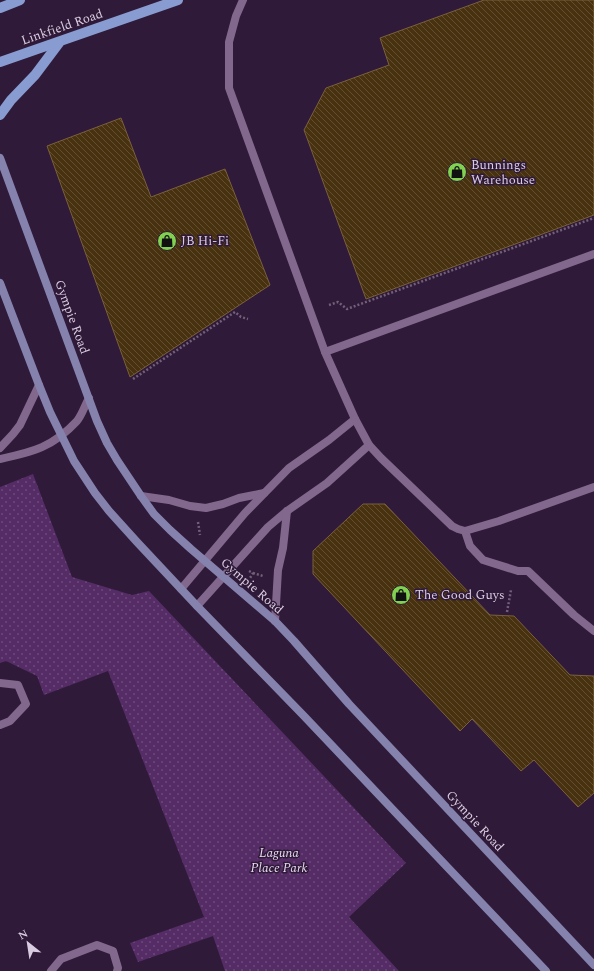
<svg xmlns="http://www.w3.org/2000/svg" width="594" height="971" font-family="Spectral,serif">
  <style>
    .park { fill: url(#park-dots) }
    .building { fill: url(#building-back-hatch); stroke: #7a603b }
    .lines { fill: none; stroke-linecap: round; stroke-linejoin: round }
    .path { stroke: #72607a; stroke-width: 2.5; stroke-dasharray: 2 2; stroke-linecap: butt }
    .lane { stroke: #81688c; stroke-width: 8 }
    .street { stroke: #81688c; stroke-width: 8 }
    .secondary { stroke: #8582ae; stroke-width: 8 }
    .primary { stroke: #889cd1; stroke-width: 10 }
    .labels { text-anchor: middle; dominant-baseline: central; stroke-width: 3; stroke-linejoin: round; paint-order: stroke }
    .street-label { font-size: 13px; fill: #dacce0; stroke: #2f1a39 }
    .poi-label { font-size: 13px; fill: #dacce0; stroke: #2f1a39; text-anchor: start }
    .park-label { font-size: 13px; font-style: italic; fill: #e7d8ef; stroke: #2f1a39 }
  </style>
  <defs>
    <pattern id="park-dots" width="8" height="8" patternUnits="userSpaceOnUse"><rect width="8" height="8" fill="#552c66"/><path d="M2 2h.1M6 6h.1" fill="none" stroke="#6d497c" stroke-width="1.8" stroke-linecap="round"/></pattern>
    <pattern id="building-back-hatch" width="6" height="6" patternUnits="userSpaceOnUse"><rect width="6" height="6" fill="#48310e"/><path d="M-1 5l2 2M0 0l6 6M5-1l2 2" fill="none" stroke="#624e31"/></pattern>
  </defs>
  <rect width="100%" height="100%" fill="#2f1a39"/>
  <!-- park -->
  <path class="park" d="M33 474 72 577 132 595 149 591 406 863 349 917 399 971H225L213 936 138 962 130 943 204 917 108 671 44 695 37 676 6 661 0 663V487Z"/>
  <!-- building -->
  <g class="building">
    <path d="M484 0H594V215L366 299 304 130 326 88 389 65 380 38Z"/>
    <path d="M121 118 151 197 225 169 270 285 130 377 47 146Z"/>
    <path d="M363 504H385L490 615 514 616 570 675 594 676V793L578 807 534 760 521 771 472 719 460 731 313 574V551Z"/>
  </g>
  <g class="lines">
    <!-- path -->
    <g class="path">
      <path d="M329 305 338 302 347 309 594 218"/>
      <path d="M133 379 235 312 241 317 248 319"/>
      <path d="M198 522 200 535"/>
      <path d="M249 571 253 573 250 578"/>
      <path d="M253 573 263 576"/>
      <path d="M507 612 511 590"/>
    </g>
    <!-- lane -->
    <g class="lane">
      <path d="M243 0 236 16 229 42V88L325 352 355 419 369 445 381 458 452 526 458 529 465 531 470 546 483 560 518 571H528L574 615 594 631"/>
      <path d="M325 352 594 254"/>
      <path d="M141 496 169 500 190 506 206 508 223 504 239 498 264 493"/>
      <path d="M465 531 499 521 594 487"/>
      <path d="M181 589 245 513 289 468 329 440 355 419"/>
      <path d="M197 606 268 527 287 511 327 483 369 445"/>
      <path d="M275 621 278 570 283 548 287 511"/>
    </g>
    <!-- street -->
    <g class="street">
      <path d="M0 448 13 434 20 425 39 385"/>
      <path d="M0 459C33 452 53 447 77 421 82 415 85 405 89 398"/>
      <path d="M0 683 18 685 26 704 10 721 0 725"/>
      <path d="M51 971 61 959 97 945 113 951 118 968 117 971"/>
    </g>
    <!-- secondary -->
    <g class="secondary">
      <path d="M0 158 97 421 107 443 117 460 141 496 154 514 170 530 191 549 275 621 294 641 349 704 594 965"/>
      <path d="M0 283 39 385 50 412 74 461 95 493 109 511 137 542 197 606 303 715 546 971"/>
    </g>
    <!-- primary -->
    <g class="primary">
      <path d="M0 8 20 0"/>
      <path d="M0 62 178 0"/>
      <path d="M0 115 11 100 35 75 59 43"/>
    </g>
  </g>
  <!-- icons -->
  <defs>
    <g id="shop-disc" transform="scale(1)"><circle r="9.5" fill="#82d050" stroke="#2f1a39"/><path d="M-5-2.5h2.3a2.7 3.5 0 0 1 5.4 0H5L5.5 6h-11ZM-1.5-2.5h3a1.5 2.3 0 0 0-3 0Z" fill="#111"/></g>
  </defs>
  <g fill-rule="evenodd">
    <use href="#shop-disc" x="457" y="172"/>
    <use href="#shop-disc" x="167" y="241"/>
    <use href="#shop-disc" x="401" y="595"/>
  </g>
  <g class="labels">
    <!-- street labels -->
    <g class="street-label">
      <text transform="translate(62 27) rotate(-19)">Linkfield Road</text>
      <text transform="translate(72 317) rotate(70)">Gympie Road</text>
      <text transform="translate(252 586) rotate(41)">Gympie Road</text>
      <text transform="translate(475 821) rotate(47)">Gympie Road</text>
    </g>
    <!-- poi labels -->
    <g class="poi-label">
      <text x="471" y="165">Bunnings<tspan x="471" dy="15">Warehouse</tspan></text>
      <text x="181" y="241">JB Hi-Fi</text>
      <text x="415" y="595">The Good Guys</text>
    </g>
    <!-- park labels -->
    <g class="park-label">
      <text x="279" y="853">Laguna<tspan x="279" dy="15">Place Park</tspan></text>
    </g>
  </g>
  <!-- north arrow -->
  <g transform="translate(28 943) rotate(330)" stroke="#2f1a39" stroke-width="3" paint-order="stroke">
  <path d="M0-3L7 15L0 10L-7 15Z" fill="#dacce0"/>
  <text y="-6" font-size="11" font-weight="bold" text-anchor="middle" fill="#dacce0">N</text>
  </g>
</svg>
